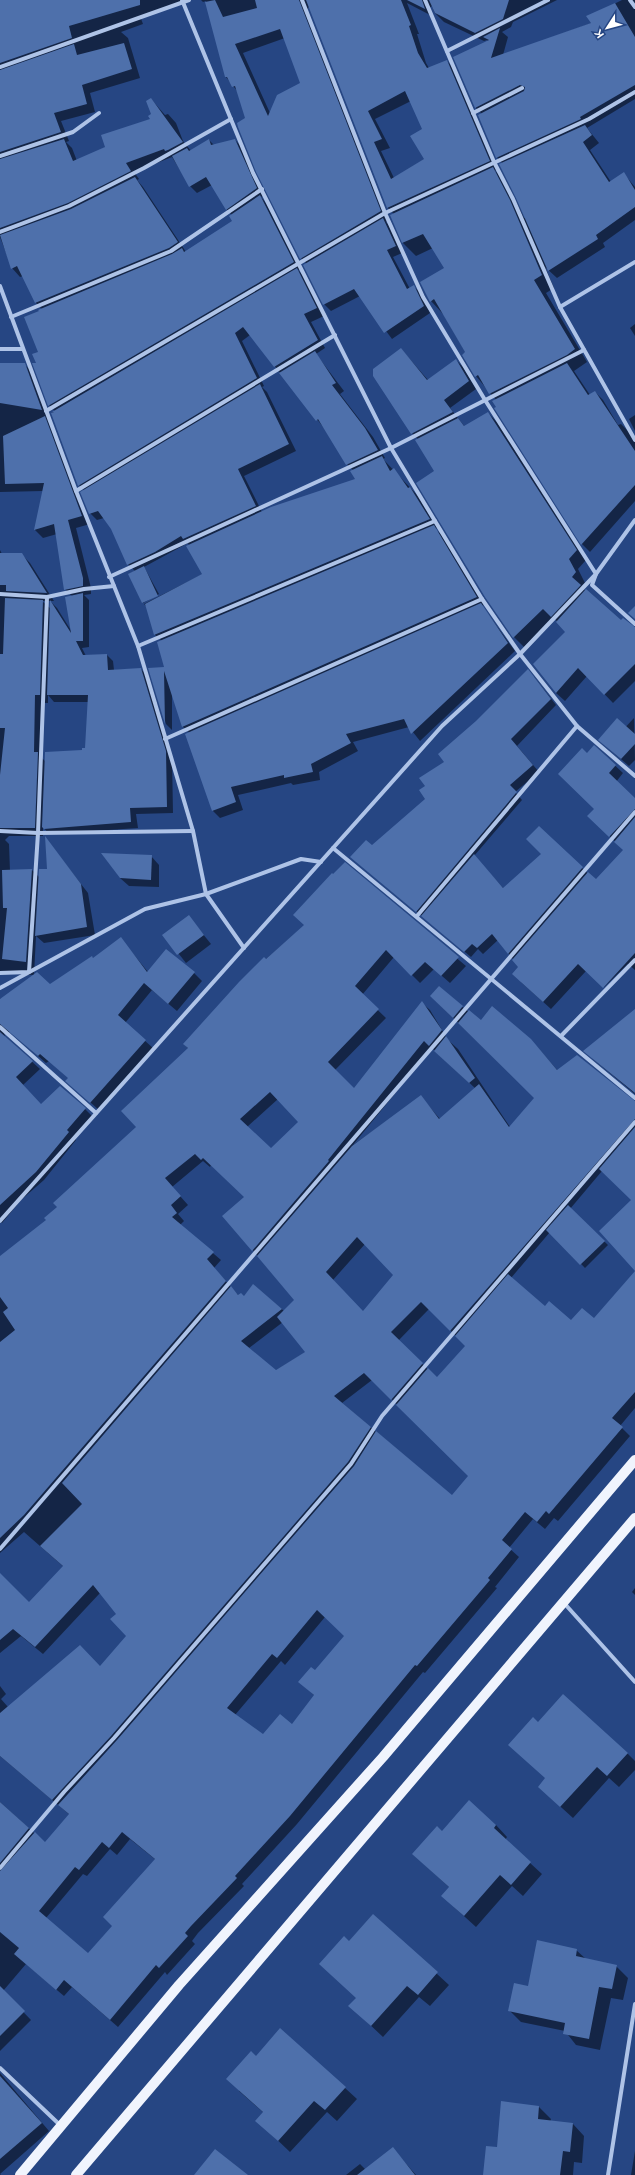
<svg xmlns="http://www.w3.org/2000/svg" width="635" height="2175" font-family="Arial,sans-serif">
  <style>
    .shadow { fill: #0007; fill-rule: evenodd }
    .building { fill: #4e70ab; fill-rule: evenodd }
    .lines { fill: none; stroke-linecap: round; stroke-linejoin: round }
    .street { stroke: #aec3e7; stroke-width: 4 }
    .primary { stroke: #f0f4fd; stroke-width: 10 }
  </style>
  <rect width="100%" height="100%" fill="#264683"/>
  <!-- shadow -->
  <g class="shadow">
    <path d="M0 0H191L140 16 143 24 121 32 128 38 140 78 90 93 95 112 61 121 69 141 66 142 72 148 77 161 106 147 152 120 151 99 165 115 168 114 176 123 183 141 191 151 209 140 214 145 235 140 242 147 263 196 261 197 266 203 300 269 298 270 305 277 324 316 311 322 325 348 316 354 344 391 340 394 373 437 385 458 383 459 418 496 437 528 435 529 441 534 484 605 482 606 515 651 420 741 409 727 353 742 358 751 319 772 320 780 293 785 291 783 238 795 243 810 220 818 212 810 190 733 183 727 172 692V730L166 724 149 669 166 668 162 641 155 635 147 607 144 604 203 574 188 543 144 567 159 594 143 603 129 574 135 571 128 564 112 529 104 518 97 520 90 513 85 491 79 485 52 413 55 411 49 405 37 364 40 352V312L42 309 36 303 23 276 20 277 12 268 0 237ZM172 157 190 186 197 193 212 185 226 209 232 215 234 221 186 252 143 187 137 180 139 179 134 172ZM250 335 324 428 347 464 353 470 356 480 262 512 244 476 296 451 267 392 262 387 264 386 242 341Z"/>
    <path d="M201 0H557L513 22 511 27 502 32 508 37 503 55 592 23 588 17 622 0H635V99L587 128 599 143 590 150 611 182 624 174 635 187V220L603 243 605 247 557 278 545 267 554 288 546 293 587 362 574 371 590 395 595 392 603 400 618 425 621 424 629 432 635 442V501L590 552 582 544 496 409V400L476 376 466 353 444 315 431 301 421 282 446 268 433 248 416 256 403 243 391 215 394 214 388 208 309 6 307 10 388 220 386 222 390 226 402 253 393 257 410 289 414 287 421 293 430 313 392 339 360 296 331 311 324 304 307 264 301 258 247 119 238 92 226 77 206 1 203 2ZM407 3 432 16 429 8 432 6 435 13 444 22 484 41 487 40 488 41 476 108 482 114 497 157 503 164 526 218H524L506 181 495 171 497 169 455 70 447 61 429 68 426 63 417 34H419ZM285 38 301 83 270 113 243 53ZM411 101 423 129 425 159 394 178 381 151 390 148 375 119Z"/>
    <path d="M635 324V336L630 328Z"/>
    <path d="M401 349 428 380 456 360 463 367 476 389 450 408 465 427 488 413 498 423 586 560 578 569 585 583 581 587 621 621 635 628V681L613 703 587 676 565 701 556 693 567 632 554 618 524 647 514 637 436 471 418 439 412 433Z"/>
    <path d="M0 364H24L33 373 90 524 76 528 91 588V594L84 595 89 600V647L82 648 86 656 107 655 113 661 114 670 141 669 147 676 172 758 173 813 136 814 138 828 49 834 43 827V836H9L5 840 9 844 10 871 32 870 40 878 48 870 46 839 88 893 95 935 44 943 36 936 34 975 0 973V550L2 554H21L30 563 54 601H42L51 609V602L57 608 72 632V596L65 589 57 534 43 538 35 530 43 491 0 492ZM48 695 54 702H89L86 750 45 761 42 758 43 703H48Z"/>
    <path d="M635 415V431L629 419Z"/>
    <path d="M534 677 556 705 517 746 539 772 515 792 522 800 474 856 504 889 582 868 596 881 624 850 596 823 587 754 594 746 623 773 616 782 635 800V970L628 964 604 987 586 971 551 1009 521 982 519 967 498 940 483 954 478 949 471 957 351 857 372 847 427 799 426 786 446 762Z"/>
    <path d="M634 718 635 760 629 766 607 747Z"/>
    <path d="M151 856 159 865V887L129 886 120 878Z"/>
    <path d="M345 864 466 966 450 983 434 969 420 983 394 957 362 995 386 1018 335 1070 354 1089 422 1003 430 1010 448 1040 458 1049 510 1127 535 1098 431 996 439 988 481 1022 538 1048 558 1071 635 1102V1270L632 1200 602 1171 570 1209 608 1245 585 1268 550 1232 511 1278 545 1307 571 1322 594 1319 635 1272V1408L620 1426 630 1436 558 1521 554 1518 545 1529 533 1519 509 1548 519 1557 495 1587 497 1588 425 1673 423 1672 297 1824 242 1884 244 1886 198 1933 192 1941 195 1944 167 1975 165 1972 118 2027 72 1987 64 1996 26 1964 3 1991 31 2020 0 2051V1802L45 1843 70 1815 0 1756V1686L6 1694 1 1699 8 1707 100 1667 128 1636 118 1614 100 1593 43 1654 21 1636 0 1653V1575L29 1604 64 1567 24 1532 0 1553V1257L47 1221 137 1127 189 1049 184 1044 265 960 305 925 333 876ZM432 1048 476 1089 440 1119 421 1097 353 1145ZM278 1099 299 1122 271 1149 247 1127ZM203 1161 210 1167 211 1165 245 1197 224 1216 295 1300 284 1311 253 1285 244 1297 239 1296 214 1268 221 1260 180 1225 184 1221 178 1214 188 1205 172 1187ZM365 1244 395 1275 363 1313 333 1280ZM429 1309 466 1346 437 1378 398 1341ZM283 1322 306 1352 275 1371 249 1348ZM372 1380 470 1476 452 1496 342 1403ZM325 1617 345 1636 316 1672 300 1682 315 1696 292 1725 263 1735 235 1715 281 1661 285 1665ZM130 1839 156 1860 113 1926 88 1954 46 1918 83 1874 87 1876 110 1849 117 1855Z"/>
    <path d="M189 917 211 944 186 963 164 935Z"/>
    <path d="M121 939 148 972 194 973 202 981 177 1011 152 990 125 1023 153 1048 99 1110 74 1088 69 1078 49 1061 46 1063 11 1032H4L5 1037 40 1069 23 1085 41 1105 85 1109 93 1117 74 1138 76 1140 44 1180 21 1200 2 1223 0 1221V999L50 986 92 957 94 959Z"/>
    <path d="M635 1010V1094L592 1058Z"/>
    <path d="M635 1588V1595L632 1592Z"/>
    <path d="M538 1723 627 1753 635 1761V1770L619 1787 609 1778 573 1818 551 1798Z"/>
    <path d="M496 1825 507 1837 505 1840 542 1874 523 1896 512 1886 476 1927 454 1907 450 1888 413 1854Z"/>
    <path d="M373 1915 449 1985 430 2006 419 1997 383 2037 350 2006 357 1998 320 1964 349 1942Z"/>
    <path d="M576 1950 586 1959 616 1966 628 1978 623 2000 611 1998 600 2050 576 2045 565 2031 521 2022 509 2010 528 1988Z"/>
    <path d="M256 2057 345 2088 357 2099 337 2121 327 2112 290 2152 269 2132 264 2113 239 2091Z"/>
    <path d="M0 2073 49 2131 0 2174 1 2175H0Z"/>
    <path d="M539 2107 551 2119 550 2122 573 2124 584 2136 582 2163 574 2162 573 2175H484L498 2148Z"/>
    <path d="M393 2149 416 2175H346L360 2164 366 2170Z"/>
    <path d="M635 2151V2175H631Z"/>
  </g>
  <!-- building -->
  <g class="building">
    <path d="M0 0H140V5L69 26 72 38 0 63Z"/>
    <path d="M215 0 223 17 257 8 255 0H299L381 211 300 259 256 172 238 127 237 123 245 118 235 86 232 87 227 77H225L205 2ZM280 29 300 83 277 95 268 116 235 44Z"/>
    <path d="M306 0H401L411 25 409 26 418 53 427 68 447 60 490 161 387 208ZM405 91 422 129 410 136 424 159 391 179 374 142 382 139 368 111Z"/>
    <path d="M407 0H422L425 9Z"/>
    <path d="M429 0H509L503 19 475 33 435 13Z"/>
    <path d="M615 3 635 37V85L580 117 581 119 496 158 478 115 524 91 525 87 520 85 475 108 453 57 489 40 483 37 500 28 491 58 591 23 586 16Z"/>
    <path d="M124 43 132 69 82 85 87 104 54 113 61 132 0 152V70L74 44 77 55Z"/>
    <path d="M151 98 183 142 168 150 165 151 164 149 126 163 131 171 68 203 0 228V159L64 139 73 161 105 147 101 135 150 119 148 116 151 114 146 101Z"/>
    <path d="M585 125 592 135 583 142 609 182 624 172 635 190V207L596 235 598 239 548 271 516 198 499 164Z"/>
    <path d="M209 139 211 145 235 139 257 188 226 210 206 177 189 187 172 156 187 148 189 151Z"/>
    <path d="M493 167 510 200 542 275 534 280 575 349 567 355 489 394 478 375 475 377 462 355 465 352 434 299 430 302 420 282 444 268 423 234 402 243 390 215Z"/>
    <path d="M135 177 178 242 169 248 35 303 17 266 11 269 0 235 71 209Z"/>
    <path d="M260 195 294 262 48 406 32 363H36L32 354 38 352 24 317 39 311 38 310 172 254 182 248 184 252 232 221 229 216Z"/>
    <path d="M383 218 396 246 387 250 407 289 414 285 424 306 384 333 354 289 323 305 303 265Z"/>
    <path d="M297 268 317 308 304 314 318 340 274 367 243 327 235 333 257 378 78 486 51 413 54 412H52Z"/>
    <path d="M401 348 427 380 456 359 469 381 444 400 453 412 411 434 373 376V369Z"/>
    <path d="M315 351 336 383 332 385 365 428 378 450 346 465 318 419 316 421 279 373Z"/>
    <path d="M0 363H25L42 410 0 403Z"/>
    <path d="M567 363 588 395 595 391 635 451V485L581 545 494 408 496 407 492 401Z"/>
    <path d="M260 384 289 444 238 469 256 506 183 539 181 536 155 552 127 565 111 529 98 511 89 514 80 492Z"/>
    <path d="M488 412 577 550 569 559 576 572 572 577 581 585 551 617 543 609 513 638 485 597 416 483 434 471 415 440 458 418 464 426Z"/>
    <path d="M45 416 82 516 68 520 83 578V586L64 590 54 524 34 530 44 483 5 484 3 436Z"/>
    <path d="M382 456 390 471 394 468 408 488 410 487 430 519 154 635 145 604 202 574 186 546 271 507 355 479 350 471Z"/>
    <path d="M434 525 477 597 182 727 164 671 165 724 148 668 164 667 157 642Z"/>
    <path d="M0 553H22L47 593 6 591V585H0Z"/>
    <path d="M144 566 158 596 142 603 128 574Z"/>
    <path d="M586 589 621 620 623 618 635 627V664L604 695 578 668 556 693 533 664 565 632 556 622Z"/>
    <path d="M83 593V641H76L83 655 107 654 108 670 141 668 166 751 167 807 130 808 131 822 44 829 42 827 45 752 82 750V748H85L88 695H47L50 600 71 633 65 597Z"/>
    <path d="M5 598 43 600 40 695H35L34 752H38L35 828H0V775L5 728H0V654H3Z"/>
    <path d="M481 603 508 643 411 734 404 719 346 734 351 743 311 764 313 772 284 778V775L231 787 236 802 212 811 185 734Z"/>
    <path d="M635 606V619L628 613Z"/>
    <path d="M528 669 551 699 511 739 533 765 510 785 517 792 516 793 416 912 350 857 366 840 372 845 425 799 419 790 425 786 419 778 444 762 438 754 476 721Z"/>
    <path d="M617 718 635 734V744L621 759 598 740Z"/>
    <path d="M594 745 616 765 609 773 635 798V809L609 837 587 816 594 809 558 774 582 748 587 753Z"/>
    <path d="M635 817V953L603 988 578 964 543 1002 512 974 518 967 512 960 588 872 596 879 623 850 614 842Z"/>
    <path d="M539 826 583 867 508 954 492 934 477 948 472 944 464 952 421 916 474 854 503 888 541 854 526 839Z"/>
    <path d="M45 836 81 884 87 927 35 936 39 869H47Z"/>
    <path d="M101 853 152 855 151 880 120 878Z"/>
    <path d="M345 862 459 957 441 976 425 962 411 976 386 950 355 986 379 1009 328 1062 354 1088 422 1001 442 1030 429 1046 424 1041 328 1160 329 1161 252 1251 222 1216 244 1197 203 1158 201 1160 195 1154 165 1178 181 1196 171 1205 177 1213 172 1217 214 1252 207 1259 226 1281 24 1515 0 1538V1342L15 1330 3 1312 8 1308 0 1297V1256L46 1220 44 1218 57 1207 53 1203 136 1127 121 1111 188 1048 183 1044 239 982 264 957 266 959 304 925 293 915 332 873 333 874ZM270 1092 298 1122 271 1148 240 1119Z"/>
    <path d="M32 869 26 962 2 959 7 908H3L2 870Z"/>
    <path d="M189 915 204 935 177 955 162 935Z"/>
    <path d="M121 937 147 972 166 949 195 972 168 1004 144 983 118 1015 146 1040 90 1103 65 1081 68 1078 40 1054 38 1056 0 1024V999L37 972 50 984 92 956 93 958Z"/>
    <path d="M439 986 463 1006 453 1018 430 996Z"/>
    <path d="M492 1006 531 1039 557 1070 577 1055 635 1101V1119L450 1331 421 1302 391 1332 423 1363 391 1400 364 1373 334 1396 371 1427 348 1462 111 1736 52 1800 0 1756V1713L80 1645 100 1666 126 1636 110 1619 116 1614 93 1585 35 1647 13 1629 0 1640V1573L29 1602 63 1566 40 1546 82 1504 62 1483 231 1286 238 1295 241 1293 244 1296 253 1284 282 1309 241 1341 276 1370 305 1352 277 1317 294 1300 257 1256 352 1146 421 1095 439 1119 479 1084 509 1127 534 1098 458 1023 469 1010 481 1020ZM357 1237 393 1275 363 1311 326 1272Z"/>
    <path d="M635 1009V1093L583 1051Z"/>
    <path d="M0 1032 33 1061 16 1077 41 1104 60 1086 86 1108 67 1130 69 1132 36 1172 0 1205Z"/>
    <path d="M446 1036 475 1078 469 1083 434 1051Z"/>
    <path d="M635 1127V1392L612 1418 623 1427 549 1514 546 1511 537 1522 525 1512 502 1540 512 1549 488 1578 490 1580 417 1666 415 1665 290 1816 235 1876 237 1878 191 1926 185 1933 188 1936 159 1968 156 1965 110 2020 64 1980 56 1990 14 1954 19 1948 0 1932V1871L35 1832 45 1842 69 1814 58 1805 117 1740 354 1466 376 1431 452 1495 468 1476 396 1405 428 1368 437 1377 465 1346 455 1336 508 1274 545 1306 549 1301 571 1320 582 1308 594 1318 635 1271 599 1231 631 1200 599 1169ZM317 1610 344 1636 315 1670 311 1667 298 1682 314 1695 292 1724 280 1714 263 1734 227 1708 272 1654 277 1658ZM122 1832 155 1859 103 1917 112 1926 88 1953 39 1911 75 1867 79 1870 102 1842 109 1848Z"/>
    <path d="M568 1205 605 1241 580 1265 546 1230Z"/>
    <path d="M563 1694 628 1753 607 1776 597 1767 560 1807 538 1787 545 1778 508 1745 533 1717 538 1722Z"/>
    <path d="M469 1800 496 1825 494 1828 531 1862 511 1885 500 1875 464 1916 441 1896 449 1887 412 1854 437 1826 442 1831Z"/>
    <path d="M0 1802 29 1828 0 1863Z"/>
    <path d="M373 1914 438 1972 418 1995 407 1986 371 2026 348 2006 356 1998 319 1964 344 1936 349 1941Z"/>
    <path d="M537 1940 577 1949 576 1956 617 1965 612 1989 599 1987 589 2039 563 2034 565 2023 508 2011 514 1983 528 1986Z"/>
    <path d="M0 1986 25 2011 0 2036Z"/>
    <path d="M280 2028 346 2087 325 2110 314 2101 278 2141 255 2121 263 2112 226 2079 251 2051 256 2056Z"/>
    <path d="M0 2076 42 2123 0 2159Z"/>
    <path d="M501 2101 539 2106 538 2119 573 2123 570 2152 563 2151 560 2175H483L486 2146 497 2147Z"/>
    <path d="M393 2147 415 2175H357Z"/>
    <path d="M215 2149 248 2175H194Z"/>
  </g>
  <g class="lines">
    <!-- street -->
    <g class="street">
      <path d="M182 0 253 173 391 448 482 599 520 654 577 726 635 776"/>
      <path d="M302 0 385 213 423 297 485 400 596 574 592 585 635 624"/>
      <path d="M425 0 494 162 513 199 560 307 635 440"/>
      <path d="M630 0 635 7"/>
      <path d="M447 51 548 0"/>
      <path d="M0 67 189 0"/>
      <path d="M473 113 522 88"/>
      <path d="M0 156 73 132 99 113"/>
      <path d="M0 232 69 206 144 168 231 119"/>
      <path d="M0 286 76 491 138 646 193 831 206 894 244 948"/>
      <path d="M560 307 635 262"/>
      <path d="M11 317 171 251 262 189"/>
      <path d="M0 349H22"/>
      <path d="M46 411 385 213 589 119 635 92"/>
      <path d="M76 491 335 335"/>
      <path d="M109 577 391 448 584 350"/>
      <path d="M0 594 47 597 84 589 114 586"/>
      <path d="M138 646 435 521"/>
      <path d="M165 739 482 599"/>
      <path d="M0 831 38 833 193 831"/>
      <path d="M333 848 635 1098"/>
      <path d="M417 916 577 726"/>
      <path d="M0 973 29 972 38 833 47 597"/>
      <path d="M0 988 145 909 206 894 301 859 321 862"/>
      <path d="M0 1027 96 1113"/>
      <path d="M561 1036 635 960"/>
      <path d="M0 1221 442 726 520 654 596 574 635 520"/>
      <path d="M0 1549 635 812"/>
      <path d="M564 1603 635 1682"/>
      <path d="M0 1868 64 1792 114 1738 351 1464 382 1416 635 1122"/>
      <path d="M0 2068 60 2125"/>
      <path d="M608 2175 635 2004"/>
    </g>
    <!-- primary -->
    <g class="primary">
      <path d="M20 2175 179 1985 383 1757 635 1460"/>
      <path d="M76 2175 635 1518"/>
    </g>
  </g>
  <!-- north arrow -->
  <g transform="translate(607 28) rotate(234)" stroke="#264683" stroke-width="3" paint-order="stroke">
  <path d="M0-3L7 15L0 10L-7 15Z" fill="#ffffff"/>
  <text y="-6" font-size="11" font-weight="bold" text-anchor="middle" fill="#ffffff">K</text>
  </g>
</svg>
